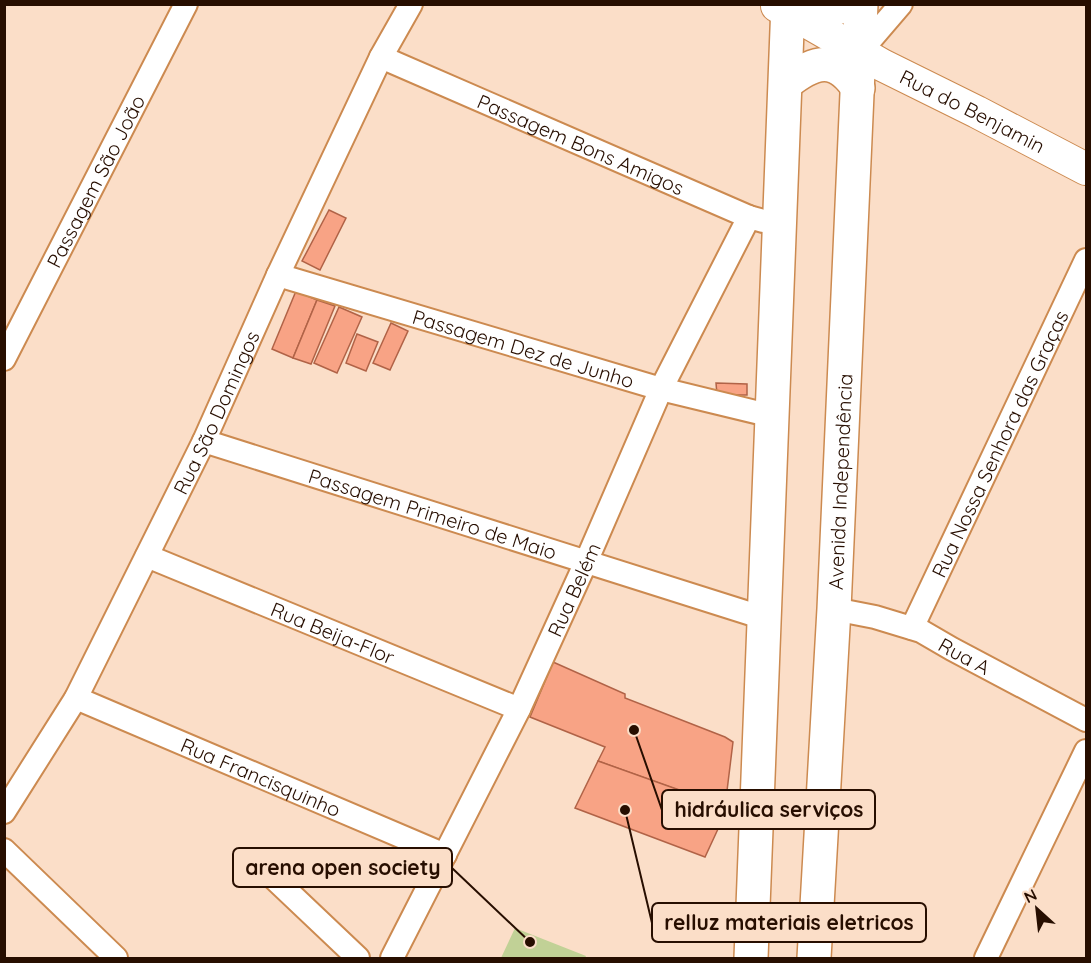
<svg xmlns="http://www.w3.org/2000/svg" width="1091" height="963" font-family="Quicksand,sans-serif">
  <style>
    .green { fill: #c1d196 }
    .building { fill: #f8a385; stroke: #b16347; stroke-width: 1.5 }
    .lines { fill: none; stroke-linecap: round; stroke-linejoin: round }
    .street-casing { stroke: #cc8a50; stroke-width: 26 }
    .secondary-casing { stroke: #cc8a50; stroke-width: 34 }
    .primary-casing { stroke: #cc8a50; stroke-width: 36 }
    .street { stroke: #fff; stroke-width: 22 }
    .secondary { stroke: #fff; stroke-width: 32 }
    .primary { stroke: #fff; stroke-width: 33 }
    .labels { text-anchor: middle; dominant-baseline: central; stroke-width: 4.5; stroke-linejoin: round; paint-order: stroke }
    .street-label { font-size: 20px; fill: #270e00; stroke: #fbdec8 }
    .leader { fill: none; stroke: #270e00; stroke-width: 2 }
    .callout-dot { fill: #270e00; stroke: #fbdec8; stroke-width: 2 }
    .callout { fill: #fbdec8; stroke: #270e00; stroke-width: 2 }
    .callout-label { font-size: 21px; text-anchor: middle; font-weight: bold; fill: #270e00 }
  </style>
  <rect width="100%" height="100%" fill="#fbdec8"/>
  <!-- green -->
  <path class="green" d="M515 928 586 956 585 958H501Z"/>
  <!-- building -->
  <g class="building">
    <path d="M329 210 346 218 320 270 302 261Z"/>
    <path d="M296 291 317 300 293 358 272 349Z"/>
    <path d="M317 300 335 306 311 364 293 358Z"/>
    <path d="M339 307 362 317 337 373 314 363Z"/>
    <path d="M391 323 408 331 390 370 373 363Z"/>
    <path d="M357 334 378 342 366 371 346 363Z"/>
    <path d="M716 383 747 384V395H717Z"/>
    <path d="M553 662 625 694V698L725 737 733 742 725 807 598 761 605 747 530 717Z"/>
    <path d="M598 761 682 791 669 811 718 829 705 857 575 808Z"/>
  </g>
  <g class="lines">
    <!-- street casing -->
    <g class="street-casing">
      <g id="street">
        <path d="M859 53 901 4"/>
        <path id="s1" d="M381 57 749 217 763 221"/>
        <path id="s2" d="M278 275 661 389 772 416"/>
        <path id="s3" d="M4 359 186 4"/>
        <path id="s4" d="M204 441 764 618"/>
        <path id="s5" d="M147 556 519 709"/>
        <path id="s6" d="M834 609 875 617 921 631 952 649 1086 720"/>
        <path id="s7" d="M912 628 1086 260"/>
        <path id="s8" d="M76 698 445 855"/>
        <path id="s9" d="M4 812 76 698 204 441 278 275 381 57 411 4"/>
        <path d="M4 850 116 958"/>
        <path d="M262 867 358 958"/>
        <path id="s10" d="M392 958 519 709 586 562 661 389 749 217"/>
        <path d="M986 958 1086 751"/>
      </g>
    </g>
    <!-- secondary casing -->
    <g class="secondary-casing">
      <g id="secondary">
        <path id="s11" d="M777 6 788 11 882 65 977 112 1086 169"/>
      </g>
    </g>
    <!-- primary casing -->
    <g class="primary-casing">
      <g id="primary">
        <path d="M805 4C817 15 831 13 844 4"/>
        <path d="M786 83C814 61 835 54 858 88"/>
        <path d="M751 958 788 4"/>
        <path id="s12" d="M814 958 834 609 861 4"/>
      </g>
    </g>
    <!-- street -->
    <use href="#street" class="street"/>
    <!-- secondary -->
    <use href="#secondary" class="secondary"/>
    <!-- primary -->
    <use href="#primary" class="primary"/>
  </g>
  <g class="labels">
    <!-- street labels -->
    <g class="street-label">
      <text stroke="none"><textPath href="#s11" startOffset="222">Rua do Benjamin</textPath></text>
      <text stroke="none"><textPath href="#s1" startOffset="218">Passagem Bons Amigos</textPath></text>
      <text stroke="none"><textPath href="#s3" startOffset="200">Passagem São João</textPath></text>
      <text stroke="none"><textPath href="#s2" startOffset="256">Passagem Dez de Junho</textPath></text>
      <text stroke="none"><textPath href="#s9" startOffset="453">Rua São Domingos</textPath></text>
      <text stroke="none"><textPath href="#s7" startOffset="204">Rua Nossa Senhora das Graças</textPath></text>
      <text stroke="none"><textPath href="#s12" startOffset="477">Avenida Independência</textPath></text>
      <text stroke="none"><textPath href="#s4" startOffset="240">Passagem Primeiro de Maio</textPath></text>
      <text stroke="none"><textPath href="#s10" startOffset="411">Rua Belém</textPath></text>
      <text stroke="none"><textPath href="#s5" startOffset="201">Rua Beija-Flor</textPath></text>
      <text stroke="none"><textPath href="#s6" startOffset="140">Rua A</textPath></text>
      <text stroke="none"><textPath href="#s8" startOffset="201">Rua Francisquinho</textPath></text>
    </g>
  </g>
  <!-- callouts -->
  <path class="leader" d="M634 730L662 810M530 942L452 868M625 810L652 923"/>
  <g class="callout-dot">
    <circle cx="634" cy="730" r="6"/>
    <circle cx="530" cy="942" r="6"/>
    <circle cx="625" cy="810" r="6"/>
  </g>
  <g class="callout">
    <rect x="662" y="790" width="213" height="39" rx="6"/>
    <rect x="233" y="848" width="219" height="39" rx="6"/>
    <rect x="652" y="903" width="274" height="39" rx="6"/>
  </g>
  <g class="callout-label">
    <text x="769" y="817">hidráulica serviços</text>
    <text x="343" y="875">arena open society</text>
    <text x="789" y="930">relluz materiais eletricos</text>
  </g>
  <!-- border -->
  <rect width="1091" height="963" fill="none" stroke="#270e00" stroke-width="12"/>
  <!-- north arrow -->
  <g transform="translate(1037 909) rotate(333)" stroke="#fbdec8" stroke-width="4.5" paint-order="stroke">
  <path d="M0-4.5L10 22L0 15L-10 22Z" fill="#270e00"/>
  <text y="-9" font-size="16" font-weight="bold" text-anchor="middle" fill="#270e00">N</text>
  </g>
</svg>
